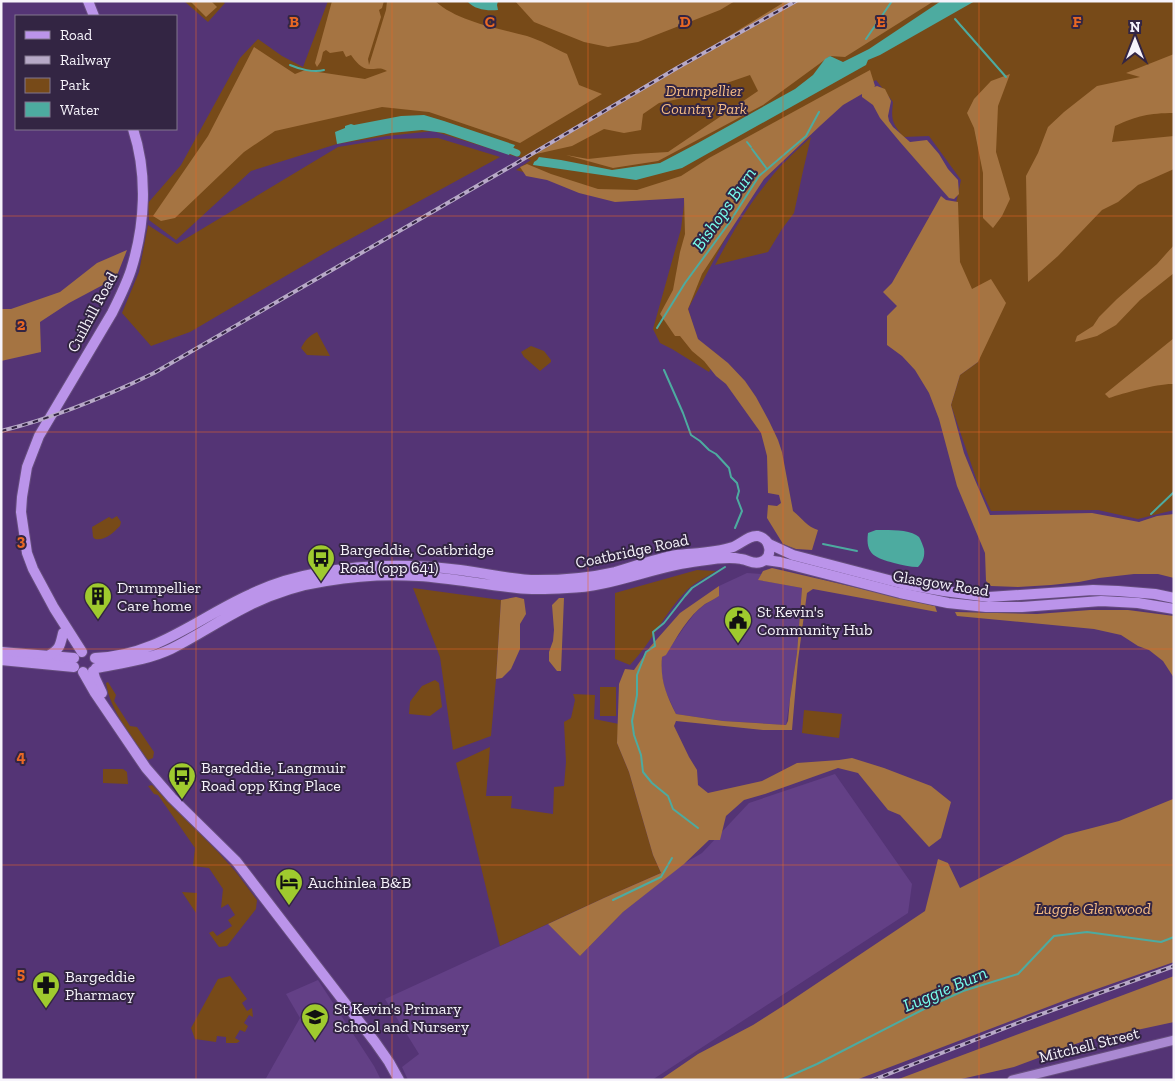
<svg xmlns="http://www.w3.org/2000/svg" width="1175" height="1081" font-family="'Zilla Slab',serif">
  <style>
    .built { fill: #634086 }
    .green { fill: #774a18 }
    .forest { fill: #a57442 }
    .water { fill: #4daba0 }
    .lines { fill: none; stroke-linecap: round; stroke-linejoin: round }
    .stream { stroke: #4daba0; stroke-width: 2 }
    .canal { stroke: #4daba0; stroke-width: 7 }
    .secondary-casing { stroke: #664d7e; stroke-width: 11 }
    .primary-casing { stroke: #664d7e; stroke-width: 12 }
    .secondary { stroke: #aa89d2; stroke-width: 9 }
    .primary { stroke: #bb94ea; stroke-width: 10 }
    .rail-casing { stroke: #b7a9c7; stroke-width: 4 }
    .rail { stroke: #332543; stroke-width: 2; stroke-dasharray: 5.5; stroke-linecap: butt }
    .grid { fill: none; stroke: #e96824; stroke-width: 1; stroke-opacity: 0.55 }
    .labels { text-anchor: middle; dominant-baseline: central; stroke-width: 4; stroke-linejoin: round; paint-order: stroke }
    .park-label { font-size: 16px; font-style: italic; fill: #f5bc85; stroke: #332543 }
    .street-label { font-size: 16px; fill: #f6f3fb; stroke: #332543 }
    .poi-label { font-size: 16px; fill: #f6f3fb; stroke: #332543; text-anchor: start }
    .water-label { font-size: 18px; font-style: italic; fill: #78feee; stroke: #332543 }
    .grid-label { font-size: 16px; text-anchor: middle; font-weight: bold; fill: #e96824; stroke: #332543; stroke-width: 4; stroke-linejoin: round; paint-order: stroke }
  </style>
  <rect width="100%" height="100%" fill="#543475"/>
  <!-- built -->
  <g class="built">
    <path d="M747 573 761 574 759 580 802 588 797 653 786 725 723 721 676 714 665 690 661 672 662 657 665 655 685 626 695 613 704 605 719 596V586Z"/>
    <path d="M835 774 912 884 908 913 652 1080H408L402 1067 419 1054 385 999 548 924 580 956 623 912 683 864 702 853 749 803Z"/>
    <path d="M318 980 374 1066 381 1080H265L300 1018 286 994Z"/>
  </g>
  <!-- green -->
  <g class="green">
    <path d="M184 1H222L225 3 208 22Z"/>
    <path d="M328 1H1174V510L1138 519 1098 510 991 511 977 481 951 405 960 375 978 362 976 299 947 245 961 180 929 136 903 137C892 122 891 121 893 102L876 80 832 106 806 136 762 181 733 224 688 309 698 341 718 355 709 372 672 349 660 343 653 329 681 229 685 196 612 197 516 170 531 160 514 156 433 131 387 136 337 144 251 171 176 240 149 220 148 203 181 165 240 58 258 39 282 56 303 67Z"/>
    <path d="M811 137 803 171 794 213 782 229 768 252 715 265C730 237 745 210 765 185 778 167 795 152 811 137Z"/>
    <path d="M438 138 500 157 330 250 190 332 151 346 122 313 139 272 148 225 177 244 338 147 387 139Z"/>
    <path d="M317 332 330 356 307 355 301 348C305 340 309 336 317 332Z"/>
    <path d="M531 346 544 351 551 360V362L540 371 524 357 521 352Z"/>
    <path d="M117 516 121 522 120 526C113 533 105 541 95 539L93 537 92 527 109 517 112 519Z"/>
    <path d="M697 570 716 571C707 577 695 582 687 590 665 612 652 642 630 665L615 659V593Z"/>
    <path d="M413 588 501 600 496 679 491 736 453 750 440 657Z"/>
    <path d="M435 680 439 683 442 707 430 716 409 714 410 702 412 699 422 686Z"/>
    <path d="M108 682 116 695 114 701 130 726 137 727 154 752 153 758 148 760C132 738 110 710 106 683Z"/>
    <rect x="600" y="687" width="16" height="29"/>
    <path d="M573 694 595 695 594 719 619 724 617 743 629 772 653 855 661 873 604 898 500 946 456 763 490 747 486 796H512L511 808 553 814 554 787 564 786 566 762 564 722 571 718 575 700Z"/>
    <path d="M804 710 842 714 839 738 802 733Z"/>
    <path d="M103 769H123L127 772 128 784 103 783Z"/>
    <path d="M152 785 218 852 236 872 257 900 256 909 227 946 219 947 209 933 213 931 217 936 232 926 228 920 235 915 228 904 221 908 223 889 209 868 193 866 195 848 158 795 154 794 148 786Z"/>
    <path d="M182 892 197 893 196 913Z"/>
    <path d="M230 976 247 999 242 1003 247 1011 252 1008 253 1017 249 1015 244 1023 248 1026 245 1032 240 1030 235 1038 240 1041 237 1043H226V1037L217 1036 216 1042 195 1039 191 1028 218 979Z"/>
  </g>
  <!-- forest -->
  <g class="forest">
    <path d="M190 1H211L217 7 206 17Z"/>
    <path d="M332 1H384L382 8 379 10 381 17 368 59 369 65 386 10 387 1H435C458 22 498 28 527 36 540 40 554 48 567 54L579 85 602 94 520 143 429 112 382 107 275 131 244 152 175 218 161 221 153 216 208 136 254 47 295 74 305 70 365 79 387 71C380 67 379 69 371 69 362 70 356 62 351 55L346 57 343 51 330 53 326 50 323 52 321 61 317 67 315 63Z"/>
    <path d="M515 1H735L720 10 638 42 608 47 584 42 534 22Z"/>
    <path d="M786 1H934L845 57 830 56 763 105 658 161 613 168 566 155 588 159 634 154 668 152 758 91 750 75 683 98 659 103 643 114 641 130 624 133 604 129 572 146 536 154Z"/>
    <path d="M1174 54V113C1149 113 1137 116 1115 126L1112 142 1174 136V169L1138 185 1118 202 1102 210 1058 256 1041 271 1028 282 1026 176 1038 153 1048 127 1064 112 1097 86 1140 77 1126 73Z"/>
    <path d="M870 70 875 86 874 87 877 86 885 89 891 101 888 116 889 121 893 127 910 142 927 140 939 154 948 169 958 180 959 194 954 199 949 198 900 142 880 118 873 105 862 97V94L843 105 821 125 764 179 702 274 688 309 698 339 728 363 745 381 756 397 769 421 778 440 782 452 793 511C802 518 807 527 818 530L812 550 796 549 783 544 767 518 768 505 777 506 781 503 779 495 768 493 767 456 761 433 726 384 716 376 704 361 692 351 680 336H675L660 314 673 290 680 252 685 234 684 198 615 202 579 193 547 180 526 176 520 167 527 164 551 174 598 189 637 190 681 176 709 158Z"/>
    <path d="M1010 74 998 106 996 152 1010 199 1002 216 993 228 983 218V173L974 128 967 113 974 99 991 81Z"/>
    <path d="M941 196 946 200 958 202 960 262 972 289 991 279 1006 303 978 362 960 375 951 405 964 453 975 480 990 515 1092 513 1139 522 1157 516 1174 514V578L1158 574H1134L1099 578 1079 582 1051 585 1018 587 991 586 986 581 985 553 957 486 939 419 929 393 915 370 902 356 887 345V316L897 306 883 292 892 283Z"/>
    <path d="M1174 245V273L1140 300 1116 325 1097 336 1075 342 1077 336 1093 326 1099 317 1117 299 1157 264Z"/>
    <path d="M127 250 116 278 69 303 40 322 41 352 1 361V309H11L60 292 97 263Z"/>
    <path d="M1174 338V384C1159 383 1124 393 1109 398L1105 394Z"/>
    <path d="M772 568 935 606 937 612 813 589 807 593 798 660 792 730H763L676 721 674 726 689 757 697 770 698 785 708 793 762 781 797 763 839 760 852 758 884 768 931 786 951 802 941 838 929 847 900 815 888 810 858 773 838 768 765 794 744 800 726 816 720 840H709L684 864 623 912 580 956 548 924 604 898 661 873 653 855 629 772 617 743 619 684 625 669 634 670 650 647 680 613 719 586V596C715 599 710 601 705 604 688 616 677 637 666 655L662 657C660 680 666 694 676 714L723 721 786 725 788 721 790 699 797 653 802 588 758 580 763 571Z"/>
    <path d="M516 597 524 599 526 614 520 624V649L511 669 502 678 496 679 501 600Z"/>
    <path d="M559 598H564L561 671H557L549 661V652L553 641 554 630 552 605Z"/>
    <path d="M1090 610H1128L1174 616V678L1163 661 1149 650 1138 646 1121 635 1094 629 957 616 955 612 1037 614Z"/>
    <path d="M1173 799 1174 962 1071 998 856 1080H660L698 1054 753 1025 786 1004 925 911 938 859 948 863 960 888 1065 835 1119 821Z"/>
    <path d="M1174 976V1022L1081 1042 1014 1067 957 1080H896Z"/>
  </g>
  <!-- water -->
  <g class="water">
    <path d="M467 1H498L497 5 498 10C487 11 475 10 467 1Z"/>
    <path d="M941 1H975L880 55 868 60 866 65 682 168 636 180 533 165 534 162 537 160 539 157 561 160 612 170 660 163 698 143 795 89 813 75 825 59 830 56 843 62 869 49Z"/>
    <path d="M424 115 444 121 515 145 509 155 444 133 422 130 391 133 337 144 335 132 345 128V126L351 124 354 125 401 116Z"/>
    <path d="M876 530C887 530 911 529 919 537 921 540 923 546 924 549 925 556 923 562 918 567 910 567 902 565 894 563 876 558 865 555 868 533Z"/>
  </g>
  <g class="lines">
    <!-- stream -->
    <g class="stream">
      <path d="M955 19 1006 77"/>
      <path d="M866 39 892 1"/>
      <path d="M290 65C299 69 314 73 324 70"/>
      <path d="M747 142 751 147"/>
      <path d="M752 149 767 169"/>
      <path d="M657 328 685 283 729 223 759 176 806 136 819 112"/>
      <path d="M664 370 683 413 691 435 700 441 709 450 716 454 729 468 731 477 737 483 739 491 737 498 742 511 735 528"/>
      <path d="M1151 514 1174 492"/>
      <path d="M823 544 857 551"/>
      <path d="M698 828 673 809 668 796 652 783 643 772 641 755 634 735 632 721 637 695V675L646 652 655 646 653 632 664 623 685 596 692 588 725 567"/>
      <path d="M613 900 661 877 672 858"/>
      <path d="M781 1080 817 1064 928 1007 963 991 1018 974 1054 936 1087 932 1161 942 1174 937"/>
    </g>
    <!-- canal -->
    <path class="canal" d="M504 148 517 153"/>
    <!-- secondary casing -->
    <g class="secondary-casing">
      <path id="secondary" d="M1012 1080 1174 1040"/>
    </g>
    <!-- primary casing -->
    <g class="primary-casing">
      <g id="primary">
        <path d="M88 1 94 16"/>
        <path d="M769 544 793 555 904 584 944 591 989 597 1093 590 1118 591 1155 594 1174 598"/>
        <path d="M766 560 780 562 900 593 948 603 986 607H1022L1101 601 1138 603 1174 609"/>
        <path d="M1 652 74 658"/>
        <path d="M82 652 54 608 33 569 27 553 21 512 22 497 27 467 39 436 112 313C119 299 126 285 131 270 145 225 148 175 133 129"/>
        <path d="M48 656C60 649 60 646 63 633"/>
        <path d="M95 658C157 656 197 618 251 594 272 584 295 577 318 573 365 564 414 564 460 570 486 573 511 580 537 580 564 580 589 578 615 572 636 566 655 559 677 555 695 553 715 553 733 547 741 544 749 535 758 536 771 539 774 557 761 562 753 565 749 560 741 559 728 556 712 559 699 561 654 566 612 587 567 588 551 589 534 590 517 588 484 585 452 578 419 576 389 574 355 576 326 581 299 585 271 594 246 607 220 620 197 636 171 649 148 660 121 663 96 668"/>
        <path d="M1 660 74 667"/>
        <path d="M93 671 95 678 102 693"/>
        <path d="M83 672 95 693 146 768 172 798 236 861 375 1042 389 1062 399 1080"/>
      </g>
    </g>
    <!-- secondary -->
    <use href="#secondary" class="secondary"/>
    <!-- primary -->
    <use href="#primary" class="primary"/>
    <!-- rail casing -->
    <g class="rail-casing">
      <g id="rail">
        <path d="M1 431C54 418 105 397 154 373L515 164 677 68 796 1"/>
        <path d="M873 1080 1028 1019 1174 966"/>
      </g>
    </g>
    <!-- rail -->
    <use href="#rail" class="rail"/>
  </g>
  <!-- grid -->
  <path class="grid" d="M196 1V1080M392 1V1080M588 1V1080M783 1V1080M979 1V1080M1 216H1174M1 432H1174M1 649H1174M1 865H1174"/>
  <!-- icons -->
  <defs>
    <g id="bus-pin" transform="scale(1.4375)"><path d="M0 17L-7.5 6A9.5 9.5 0 1 1 7.5 6Z" fill="#9fca2e" stroke="#332543"/><path d="M-5-6H5V4H4V6H2V4H-2V6H-4V4H-5ZM-3.5-4V0h7V-4ZM-3.5 1.2v1.5H-2V1.2ZM2 1.2v1.5H3.5V1.2Z" fill="#111"/></g>
    <g id="building-pin" transform="scale(1.4375)"><path d="M0 17L-7.5 6A9.5 9.5 0 1 1 7.5 6Z" fill="#9fca2e" stroke="#332543"/><path d="M-4-6H4V6H1V3H-1V6H-4ZM-2.5-4.3h1.7v1.8h-1.7ZM.8-4.3h1.7v1.8H.8ZM-2.5-1h1.7V.8h-1.7ZM.8-1h1.7V.8H.8Z" fill="#111"/></g>
    <g id="civic-pin" transform="scale(1.4375)"><path d="M0 17L-7.5 6A9.5 9.5 0 1 1 7.5 6Z" fill="#9fca2e" stroke="#332543"/><path d="M-.6-6.5H3V-4.5H.6V-3L4-1V1h2V6H-6V1h2V-1L-.6-3ZM-1.2 2.5V6h2.4V2.5Z" fill="#111"/></g>
    <g id="hotel-pin" transform="scale(1.4375)"><path d="M0 17L-7.5 6A9.5 9.5 0 1 1 7.5 6Z" fill="#9fca2e" stroke="#332543"/><path d="M-6-4.5h1.5V1H6V5H4.5V3h-9V5H-6ZM-4 0a1.8 1.8 0 1 1 3.6 0ZM.5 0V-2.5h3Q6-2.5 6 0Z" fill="#111"/></g>
    <g id="pharmacy-pin" transform="scale(1.4375)"><path d="M0 17L-7.5 6A9.5 9.5 0 1 1 7.5 6Z" fill="#9fca2e" stroke="#332543"/><path d="M-2-6h4v4h4v4h-4v4h-4v-4h-4v-4h4Z" fill="#111"/></g>
    <g id="school-pin" transform="scale(1.4375)"><path d="M0 17L-7.5 6A9.5 9.5 0 1 1 7.5 6Z" fill="#9fca2e" stroke="#332543"/><path d="M0-5L7-2L0 1L-7-2ZM-4 1L0 2.5L4 1V4Q0 6-4 4Z" fill="#111"/></g>
  </defs>
  <g fill-rule="evenodd">
    <use href="#bus-pin" x="321" y="558"/>
    <use href="#building-pin" x="98" y="596"/>
    <use href="#civic-pin" x="738" y="620"/>
    <use href="#bus-pin" x="182" y="776"/>
    <use href="#hotel-pin" x="289" y="882"/>
    <use href="#pharmacy-pin" x="46" y="985"/>
    <use href="#school-pin" x="315" y="1017"/>
  </g>
  <g class="labels">
    <!-- park labels -->
    <g class="park-label">
      <text x="704" y="90">Drumpellier<tspan x="704" dy="18">Country Park</tspan></text>
      <text x="1093" y="908">Luggie Glen wood</text>
    </g>
    <!-- street labels -->
    <g class="street-label">
      <text transform="translate(92 312) rotate(-62)">Cuilhill Road</text>
      <text transform="translate(632 551) rotate(-12)">Coatbridge Road</text>
      <text transform="translate(941 583) rotate(9)">Glasgow Road</text>
      <text transform="translate(1089 1045) rotate(-14)">Mitchell Street</text>
    </g>
    <!-- poi labels -->
    <g class="poi-label">
      <text x="340" y="549">Bargeddie, Coatbridge<tspan x="340" dy="18">Road (opp 641)</tspan></text>
      <text x="117" y="587">Drumpellier<tspan x="117" dy="18">Care home</tspan></text>
      <text x="757" y="611">St Kevin's<tspan x="757" dy="18">Community Hub</tspan></text>
      <text x="201" y="767">Bargeddie, Langmuir<tspan x="201" dy="18">Road opp King Place</tspan></text>
      <text x="308" y="882">Auchinlea B&amp;B</text>
      <text x="65" y="976">Bargeddie<tspan x="65" dy="18">Pharmacy</tspan></text>
      <text x="334" y="1008">St Kevin's Primary<tspan x="334" dy="18">School and Nursery</tspan></text>
    </g>
    <!-- water labels -->
    <g class="water-label">
      <text transform="translate(724 209) rotate(-55)">Bishops Burn</text>
      <text transform="translate(945 989) rotate(-23)">Luggie Burn</text>
    </g>
  </g>
  <g class="grid-label">
    <text x="294" y="27">B</text>
    <text x="490" y="27">C</text>
    <text x="685" y="27">D</text>
    <text x="881" y="27">E</text>
    <text x="1077" y="27">F</text>
    <text x="21" y="330">2</text>
    <text x="21" y="546">3</text>
    <text x="21" y="762">4</text>
    <text x="21" y="979">5</text>
  </g>
  <!-- border -->
  <rect width="1175" height="1081" fill="none" stroke="#f6f3fb" stroke-width="5"/>
  <!-- legend -->
  <rect x="15" y="15" width="162" height="115" fill="#332543" stroke="#81778d"/>
  <rect x="25" y="31" width="25" height="8" fill="#bb94ea" stroke="#81778d"/>
  <text x="60" y="40" font-size="15" fill="#f6f3fb">Road</text>
  <rect x="25" y="56" width="25" height="8" fill="#b7a9c7" stroke="#81778d"/>
  <text x="60" y="65" font-size="15" fill="#f6f3fb">Railway</text>
  <rect x="25" y="78" width="25" height="15" fill="#774a18" stroke="#81778d"/>
  <text x="60" y="90" font-size="15" fill="#f6f3fb">Park</text>
  <rect x="25" y="102" width="25" height="15" fill="#4daba0" stroke="#81778d"/>
  <text x="60" y="115" font-size="15" fill="#f6f3fb">Water</text>
  <!-- north arrow -->
  <g transform="translate(1135 40)" stroke="#332543" stroke-width="4" paint-order="stroke">
  <path d="M0-4L9 19L0 12L-9 19Z" fill="#f6f3fb"/>
  <text y="-8" font-size="14" font-weight="bold" text-anchor="middle" fill="#f6f3fb">N</text>
  </g>
</svg>
